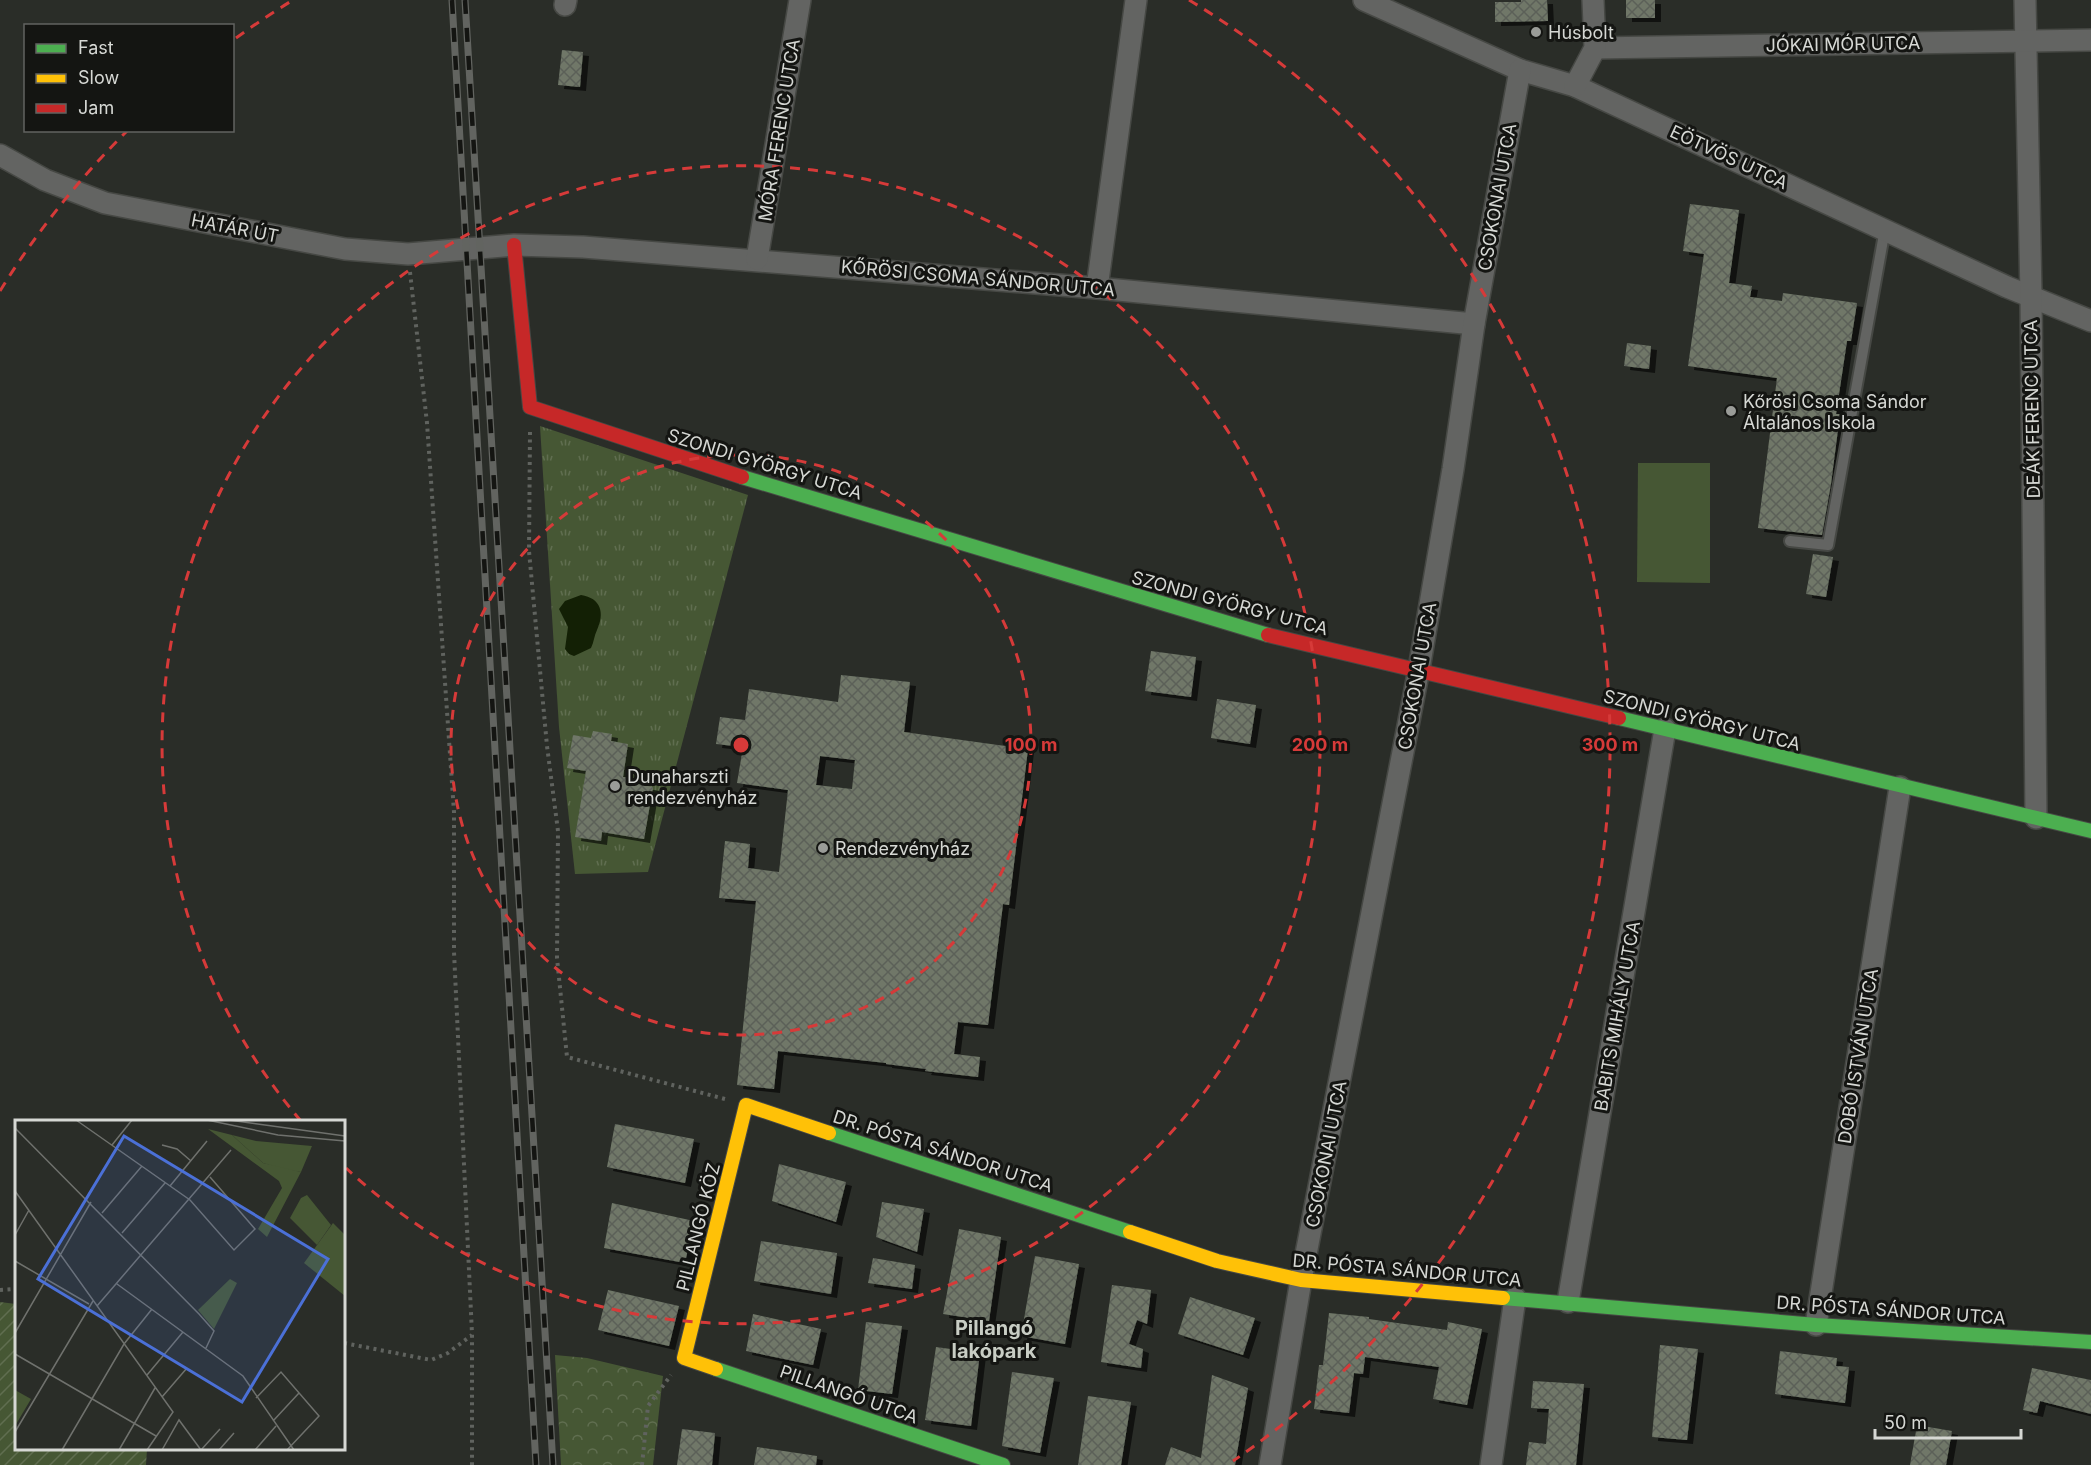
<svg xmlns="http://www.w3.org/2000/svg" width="2091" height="1465" font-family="Inter,sans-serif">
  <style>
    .grass { fill: url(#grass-tufts) }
    .forest { fill: url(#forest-crowns) }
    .garden { fill: url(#garden-furrows) }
    .pitch { fill: #465734 }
    .water { fill: #132005 }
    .building { fill: url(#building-cross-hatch); fill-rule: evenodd; filter: url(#shadow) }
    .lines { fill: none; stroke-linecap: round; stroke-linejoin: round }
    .lane-casing { stroke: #464844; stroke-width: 14 }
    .street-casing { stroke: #464844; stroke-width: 24 }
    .fast-casing { stroke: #464844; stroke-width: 16 }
    .slow-casing { stroke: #464844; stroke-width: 16 }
    .jam-casing { stroke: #464844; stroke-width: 16 }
    .path { stroke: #60635f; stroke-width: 4; stroke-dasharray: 3 4.5; stroke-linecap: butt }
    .lane { stroke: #636462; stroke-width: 10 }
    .street { stroke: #636462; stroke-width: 21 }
    .fast { stroke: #4caf50; stroke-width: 14 }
    .slow { stroke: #ffc107; stroke-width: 14 }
    .jam { stroke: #c62828; stroke-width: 14 }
    .rail-casing { stroke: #626460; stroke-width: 7 }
    .rail { stroke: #141512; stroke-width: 4.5; stroke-dasharray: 14; stroke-linecap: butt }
    .ring { fill: none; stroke: #d63a39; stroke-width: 3; stroke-dasharray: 10 8 }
    .poi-dot { fill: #9a9c98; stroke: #141512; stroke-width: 2 }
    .labels { text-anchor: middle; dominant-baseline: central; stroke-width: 6; stroke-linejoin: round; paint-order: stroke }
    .poi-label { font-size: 18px; fill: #d6d8d4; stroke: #141512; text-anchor: start }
    .street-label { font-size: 18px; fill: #d6d8d4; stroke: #141512 }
    .neighbourhood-label { font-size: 20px; font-weight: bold; fill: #c8cdc4; stroke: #141512 }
    .inset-road { fill: none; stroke: #6f716d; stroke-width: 1.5 }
    .view { fill: #4b70d7; fill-opacity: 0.15; stroke: #4b70d7; stroke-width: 3 }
    .inset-edge { fill: none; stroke: #d6d8d4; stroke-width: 3 }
    .centre { fill: #d63a39; stroke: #141512; stroke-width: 3 }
    .ring-label { font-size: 18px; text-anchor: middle; font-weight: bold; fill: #d63a39; stroke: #141512; stroke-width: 6; stroke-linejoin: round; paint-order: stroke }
  </style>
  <defs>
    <pattern id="grass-tufts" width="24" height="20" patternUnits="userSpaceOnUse" patternTransform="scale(1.5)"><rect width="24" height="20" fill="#465734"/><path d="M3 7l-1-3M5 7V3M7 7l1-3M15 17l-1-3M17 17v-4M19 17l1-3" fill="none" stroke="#606e50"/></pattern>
    <pattern id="forest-crowns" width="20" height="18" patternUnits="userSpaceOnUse" patternTransform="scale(1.5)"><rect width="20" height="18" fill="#465734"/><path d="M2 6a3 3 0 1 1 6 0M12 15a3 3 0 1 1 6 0" fill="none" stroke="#606e50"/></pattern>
    <pattern id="garden-furrows" width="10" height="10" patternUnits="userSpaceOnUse" patternTransform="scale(1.5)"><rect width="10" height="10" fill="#465734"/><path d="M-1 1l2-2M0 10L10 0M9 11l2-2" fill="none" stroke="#606e50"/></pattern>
    <pattern id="building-cross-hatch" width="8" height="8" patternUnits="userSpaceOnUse" patternTransform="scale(1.5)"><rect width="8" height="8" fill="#6f7768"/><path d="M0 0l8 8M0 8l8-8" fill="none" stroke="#5c6158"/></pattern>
    <filter id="shadow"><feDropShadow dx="6" dy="4" stdDeviation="0" flood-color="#0009"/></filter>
  </defs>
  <rect width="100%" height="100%" fill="#2a2d28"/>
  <!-- grass -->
  <path class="grass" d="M540 426 748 495 648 872 575 874 559 727Z"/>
  <!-- forest -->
  <path class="forest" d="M555 1355 587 1358 663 1376 653 1465H561Z"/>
  <!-- garden -->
  <path class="garden" d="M0 1302 16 1304V1448L147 1449 146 1465H0Z"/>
  <!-- pitch -->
  <path class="pitch" d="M1638 463H1710V583L1637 582Z"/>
  <!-- water -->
  <path class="water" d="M581 595C601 598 605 613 597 630 594 636 594 642 591 648L574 656 569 654 565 649 568 627 559 609 565 601Z"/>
  <!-- building -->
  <g class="building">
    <path d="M1521 0H1547L1548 21 1495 22V2H1521Z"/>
    <rect x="1626" y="0" width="29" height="18"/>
    <path d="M562 50 583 52 580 87 558 85Z"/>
    <path d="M1690 204 1739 210 1729 283 1752 286 1750 297 1782 301 1783 293 1857 303 1851 341H1847L1836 414H1840L1831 484 1822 535 1758 528 1777 378 1688 366 1704 254 1683 251Z"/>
    <path d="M1627 343 1651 346 1649 369 1624 366Z"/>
    <path d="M1813 554 1833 557 1826 597 1806 594Z"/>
    <path d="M1151 651 1196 657 1191 697 1145 691Z"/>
    <path d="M841 675 910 682 904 732 1028 749 1009 905 1003 904 988 1025 958 1022 954 1054 980 1057 978 1077 925 1071 926 1069 886 1064V1063L778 1051 774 1089 737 1085 756 901 719 898 725 841 750 844 748 868 779 872 788 790 737 783 743 747 716 744 720 717 745 720 749 689 838 702ZM820 756 855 760 852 789 816 785Z"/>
    <path d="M1217 699 1256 705 1250 744 1211 738Z"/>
    <path d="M593 731 612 734 611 741 628 744 623 777 639 779 638 784 653 787 644 839 602 832 601 841 575 837 586 771 567 768 573 735 591 738Z"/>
    <path d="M615 1124 694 1139 685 1183 607 1167Z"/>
    <path d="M779 1164 846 1182 836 1222 772 1201Z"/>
    <path d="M882 1202 924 1209 917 1252 876 1237Z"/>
    <path d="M612 1203 694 1221 685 1263 604 1248Z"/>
    <path d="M959 1229 1001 1237 989 1321 943 1314Z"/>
    <path d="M761 1241 837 1253 831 1294 754 1281Z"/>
    <path d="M1035 1256 1079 1264 1065 1344 1021 1336Z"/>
    <path d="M873 1258 915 1265 912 1289 868 1283Z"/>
    <path d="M1112 1285 1151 1290 1147 1324 1137 1320 1129 1344 1143 1349 1141 1368 1101 1362Z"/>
    <path d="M608 1290 679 1306 669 1346 598 1330Z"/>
    <path d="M1190 1297 1255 1318 1243 1355 1178 1334Z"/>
    <path d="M1329 1313 1369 1317V1319L1447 1330 1448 1322 1482 1329 1467 1405 1433 1399 1439 1367 1365 1357 1363 1374 1354 1373 1349 1413 1314 1409 1319 1365H1323Z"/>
    <path d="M753 1314 821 1329 813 1365 746 1351Z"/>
    <path d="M866 1322 902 1326 892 1394 858 1390Z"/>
    <path d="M1660 1345 1698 1349 1687 1440 1652 1437Z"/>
    <path d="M936 1347 980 1353 971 1426 925 1420Z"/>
    <path d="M1780 1351 1837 1358 1836 1366 1849 1367 1845 1403 1775 1394Z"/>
    <path d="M2032 1368 2091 1380V1414L2040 1401 2037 1413 2023 1410Z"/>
    <path d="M1012 1372 1054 1378 1040 1453 1002 1446Z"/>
    <path d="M1212 1375 1248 1388 1235 1465H1165L1171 1447 1201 1458Z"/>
    <path d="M1533 1381 1584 1384 1576 1465H1526L1529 1442 1546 1444 1549 1409 1531 1408Z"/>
    <path d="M1088 1396 1131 1402 1121 1465H1078Z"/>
    <path d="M1917 1425 1952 1431 1946 1465H1910Z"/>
    <path d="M682 1429 715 1433 712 1465H677Z"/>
    <path d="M757 1447 817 1456 816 1465H754Z"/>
  </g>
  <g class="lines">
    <!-- lane casing -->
    <g class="lane-casing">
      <path id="lane" d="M1790 541 1828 545 1885 229"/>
    </g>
    <!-- street casing -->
    <g class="street-casing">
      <g id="street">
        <path d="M1364 0 1520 70 1575 86 2007 287 2091 321"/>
        <path d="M2025 0 2031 296 2036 818"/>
        <path d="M565 5 566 0"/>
        <path d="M1595 48 2091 40"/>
        <path d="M1575 86 1595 48 1593 0"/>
        <path d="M0 155 45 180 105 203 345 249 408 254 514 245 583 247 1097 288 1474 324"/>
        <path d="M757 259 800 0"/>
        <path d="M1097 288 1136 0"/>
        <path d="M1568 1302 1665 729"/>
        <path d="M1816 1325 1900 787"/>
        <path d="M1270 1465 1301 1280 1419 669 1453 469 1474 324 1520 70"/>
        <path d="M1491 1465 1515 1298"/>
      </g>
    </g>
    <!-- fast casing -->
    <g class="fast-casing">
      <g id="fast">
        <path d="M742 477 1268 635"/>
        <path d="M1619 718 2091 831"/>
        <path d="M829 1133 1130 1232"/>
        <path d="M1503 1298 1816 1325 2091 1342"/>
        <path d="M716 1369 1003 1465"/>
      </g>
    </g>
    <!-- slow casing -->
    <g class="slow-casing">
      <g id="slow">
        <path d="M1130 1232 1217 1261 1301 1280 1503 1298"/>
        <path d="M716 1369 684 1358 746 1105 829 1133"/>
      </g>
    </g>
    <!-- jam casing -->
    <g class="jam-casing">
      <g id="jam">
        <path d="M514 245 530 407 742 477"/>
        <path d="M1268 635 1619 718"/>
      </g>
    </g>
    <!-- path -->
    <g class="path">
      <path d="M410 272 427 423 454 812V952L472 1334V1465"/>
      <path d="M530 432 529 551 547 746 558 831 557 958 567 1057 725 1099"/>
      <path d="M0 1290 16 1289"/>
      <path d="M344 1343 431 1360 448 1353 472 1335"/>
      <path d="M642 1465 648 1406 671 1375"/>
    </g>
    <!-- lane -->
    <use href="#lane" class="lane"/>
    <!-- street -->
    <use href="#street" class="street"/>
    <!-- fast -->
    <use href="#fast" class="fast"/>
    <!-- slow -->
    <use href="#slow" class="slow"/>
    <!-- jam -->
    <use href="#jam" class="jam"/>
    <!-- rail casing -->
    <g class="rail-casing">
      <g id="rail">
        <path d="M452 0 536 1465"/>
        <path d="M465 0 553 1465"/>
      </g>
    </g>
    <!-- rail -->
    <use href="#rail" class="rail"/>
  </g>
  <!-- distance rings -->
  <g class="ring">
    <circle cx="741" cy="745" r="290"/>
    <path d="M301 1121A579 579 0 1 1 346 1168"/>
    <path d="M0 291A869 869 0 0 1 127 131M236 38A869 869 0 0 1 293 0M1189 0A869 869 0 0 1 1233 1461"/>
  </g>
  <!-- markers -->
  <g class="poi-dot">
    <circle cx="1536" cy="32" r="6"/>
    <circle cx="1731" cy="411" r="6"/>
    <circle cx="615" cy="786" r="6"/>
    <circle cx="823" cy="848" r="6"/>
  </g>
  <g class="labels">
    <!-- poi labels -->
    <g class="poi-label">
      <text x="1548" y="32">Húsbolt</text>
      <text x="1743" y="401">Kőrösi Csoma Sándor<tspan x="1743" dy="21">Általános Iskola</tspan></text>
      <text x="627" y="776">Dunaharszti<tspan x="627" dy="21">rendezvényház</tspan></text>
      <text x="835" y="848">Rendezvényház</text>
    </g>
    <!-- street labels -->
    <g class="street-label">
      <text transform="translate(1843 44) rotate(-1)">JÓKAI MÓR UTCA</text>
      <text transform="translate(779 130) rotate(-81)">MÓRA FERENC UTCA</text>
      <text transform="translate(1729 157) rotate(25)">EÖTVÖS UTCA</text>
      <text transform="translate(1497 197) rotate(-80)">CSOKONAI UTCA</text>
      <text transform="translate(235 228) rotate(11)">HATÁR ÚT</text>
      <text transform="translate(978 278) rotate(5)">KŐRÖSI CSOMA SÁNDOR UTCA</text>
      <text transform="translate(2032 409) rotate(-91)">DEÁK FERENC UTCA</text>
      <text transform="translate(765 464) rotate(17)">SZONDI GYÖRGY UTCA</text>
      <text transform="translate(1230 603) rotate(15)">SZONDI GYÖRGY UTCA</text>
      <text transform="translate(1417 676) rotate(-80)">CSOKONAI UTCA</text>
      <text transform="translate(1702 720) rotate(14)">SZONDI GYÖRGY UTCA</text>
      <text transform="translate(1617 1016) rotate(-80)">BABITS MIHÁLY UTCA</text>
      <text transform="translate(1858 1056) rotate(-81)">DOBÓ ISTVÁN UTCA</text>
      <text transform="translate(943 1151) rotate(18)">DR. PÓSTA SÁNDOR UTCA</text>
      <text transform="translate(1326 1154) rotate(-79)">CSOKONAI UTCA</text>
      <text transform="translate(698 1227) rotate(-76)">PILLANGÓ KÖZ</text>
      <text transform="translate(1407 1270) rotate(5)">DR. PÓSTA SÁNDOR UTCA</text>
      <text transform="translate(1891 1310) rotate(4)">DR. PÓSTA SÁNDOR UTCA</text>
      <text transform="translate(849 1394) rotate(19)">PILLANGÓ UTCA</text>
    </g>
    <!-- neighbourhood labels -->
    <g class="neighbourhood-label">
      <text x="994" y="1328">Pillangó<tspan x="994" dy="23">lakópark</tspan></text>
    </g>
  </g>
  <!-- overview -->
  <g transform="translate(15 1120)">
    <rect width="330" height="330" fill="#2a2d28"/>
    <path d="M217 15 241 21 297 26 286 52 267 49 248 43ZM215 159 222 163 199 209 183 190Z" fill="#465734"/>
    <path d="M193 9 217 15 248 43 286 52 252 117 243 109 267 68 264 61ZM292 75 316 105 302 125 275 98 286 78Z" fill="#465734"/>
    <path d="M318 103 330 115V176L289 143Z" fill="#465734"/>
    <path d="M0 270 16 279 0 306Z" fill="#465734"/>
    <path class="inset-road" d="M61 0 175 80 219 130 240 109 195 57M192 0 263 15 330 21M214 0 330 16M0 8 184 194 199 211 191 228M97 25 117 0M147 25 162 29 176 41M155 66 192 21M0 71 158 292 132 330M87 93 127 46M107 113 150 63M0 115 14 90M0 141 74 184M102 164 228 256 279 330M82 186 216 30M0 213 76 82M0 234 141 316M132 255 168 212M147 277 172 248M241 278 266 252 304 296 272 330M258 301 284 273M0 312 78 181M47 330 109 224 137 189M104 330 140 268M147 330 164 300 186 330M186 330 205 309M204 330 219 313M240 330 261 306"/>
    <path class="view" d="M109 16 313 139 227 282 23 159Z"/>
    <rect width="330" height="330" class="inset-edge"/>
  </g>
  <circle cx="741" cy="745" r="9" class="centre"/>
  <g class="ring-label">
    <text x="1031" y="751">100 m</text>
    <text x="1320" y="751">200 m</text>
    <text x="1610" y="751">300 m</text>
  </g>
  <!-- legend -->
  <rect x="24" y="24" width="210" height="108" fill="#141512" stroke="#626360" stroke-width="1.5"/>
  <rect x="36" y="44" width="30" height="9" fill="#4caf50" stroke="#626360" stroke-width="1.5"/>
  <text x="78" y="54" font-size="18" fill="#d6d8d4">Fast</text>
  <rect x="36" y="74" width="30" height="9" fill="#ffc107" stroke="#626360" stroke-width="1.5"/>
  <text x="78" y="84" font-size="18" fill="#d6d8d4">Slow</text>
  <rect x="36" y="104" width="30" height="9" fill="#c62828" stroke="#626360" stroke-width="1.5"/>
  <text x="78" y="114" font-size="18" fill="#d6d8d4">Jam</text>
  <!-- scale -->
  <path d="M1875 1429v9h146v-9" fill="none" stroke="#d6d8d4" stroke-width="3"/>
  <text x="1884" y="1429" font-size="18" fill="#d6d8d4" stroke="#141512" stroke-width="4.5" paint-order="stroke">50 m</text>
</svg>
